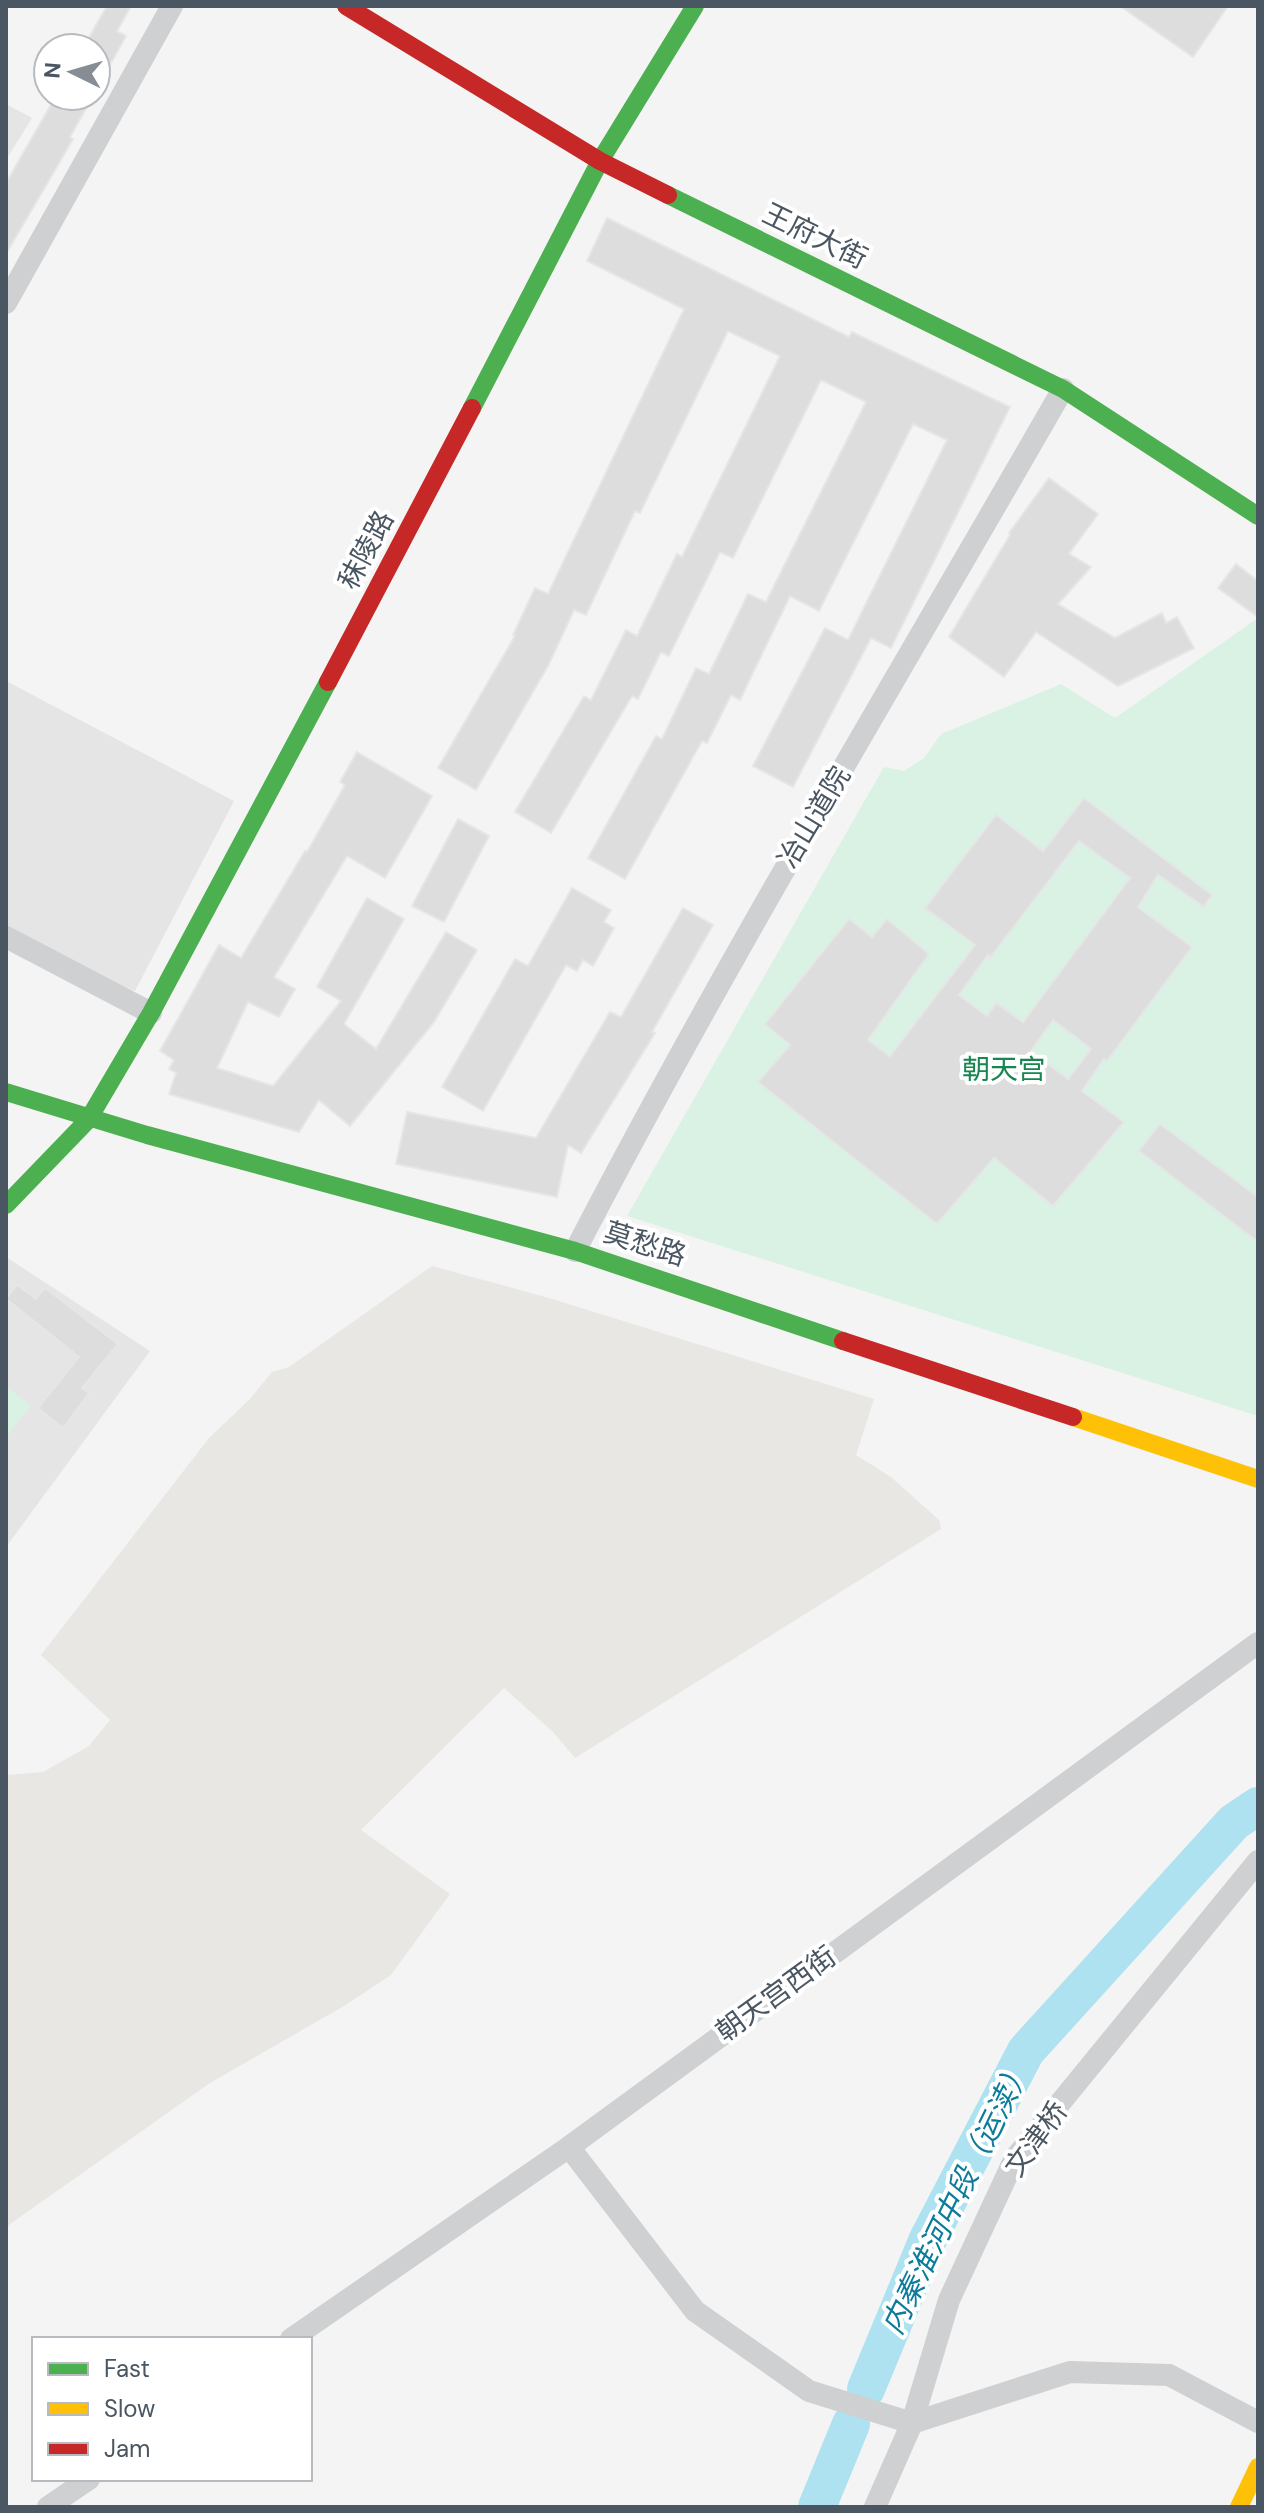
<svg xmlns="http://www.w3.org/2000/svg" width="1264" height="2513" font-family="'DM Sans','Noto Sans SC',sans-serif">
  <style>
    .commercial { fill: #e8e7e3 }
    .education { fill: #e6e5e6 }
    .green { fill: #d9f2e3 }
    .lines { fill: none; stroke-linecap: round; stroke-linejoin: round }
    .river { stroke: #aee2f0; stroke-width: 38 }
    .building { fill: #ddddde; stroke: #e5e6e7; stroke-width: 2; fill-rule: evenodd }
    .street { stroke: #ced0d2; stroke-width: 22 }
    .fast { stroke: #4caf50; stroke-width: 18 }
    .slow { stroke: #ffc107; stroke-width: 18 }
    .jam { stroke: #c62828; stroke-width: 18 }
    .labels { text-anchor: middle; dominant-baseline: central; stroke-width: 8; stroke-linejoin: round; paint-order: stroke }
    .street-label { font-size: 28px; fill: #4a5661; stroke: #fff }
    .park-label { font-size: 28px; fill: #17864f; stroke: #fff }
    .water-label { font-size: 30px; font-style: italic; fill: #0c7c9b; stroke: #fff }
  </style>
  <rect width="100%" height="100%" fill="#f4f4f4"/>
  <!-- commercial -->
  <path class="commercial" d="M432 1266 549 1298 874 1399 856 1455 891 1477 939 1520 941 1529 575 1758 553 1732 504 1688 361 1830 450 1894 391 1975 344 2006 210 2083 6 2227V1775L43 1772 89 1746 110 1720 41 1655 209 1438 250 1399 272 1372 289 1367Z"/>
  <!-- education -->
  <g class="education">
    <path d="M6 104 32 118 6 160Z"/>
    <path d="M6 681 234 801 135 991 28 949 6 937Z"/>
    <path d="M6 1257 150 1351 6 1547Z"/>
  </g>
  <!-- green -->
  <g class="green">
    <path d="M1258 618V1416L627 1216 884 767 904 771 924 758 941 734 1061 684 1115 718Z"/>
    <path d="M6 1386 31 1406 6 1437Z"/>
  </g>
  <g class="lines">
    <!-- river -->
    <g class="river">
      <path d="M866 2389 928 2239 1026 2051 1234 1822 1258 1806"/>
      <path d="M817 2507 851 2424"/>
    </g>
  </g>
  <!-- building -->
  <g class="building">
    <path d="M107 6H131L117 31 126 36 96 90V48H83Z"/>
    <path d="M1120 6H1228L1193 57Z"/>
    <path d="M56 96H93L70 137 73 139 6 254V183Z"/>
    <path d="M607 218 849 337 852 332 1010 407 891 648 871 638 793 787 753 766 825 628 848 640 947 440 913 424 819 611 790 596 740 700 731 695 707 743 702 741 625 879 588 858 656 736 662 739 696 668 709 674 748 594 766 602 866 402 821 380 733 558 720 552 669 656 661 652 638 699 632 696 551 833 515 812 584 696 591 700 626 630 637 636 677 554 682 557 780 356 728 331 640 513 635 511 586 615 574 610 548 666 476 790 438 768 515 636 513 635 535 588 548 594 684 309 587 261Z"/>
    <path d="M1049 478 1098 514 1069 554 1091 567 1058 604 1115 638 1162 613 1166 623 1177 617 1194 648 1118 686 1036 632 1004 677 949 637 1010 535 1009 533Z"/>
    <path d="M1236 564 1258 581V617L1218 588Z"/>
    <path d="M357 752 432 796 385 878 347 856 274 977 295 989 279 1017 248 1002 217 1068 273 1086 341 1001 317 987 367 898 404 919 344 1024 376 1049 446 932 477 950 434 1022 350 1126 319 1100 299 1132 169 1094 176 1073 169 1069 174 1060 160 1051 219 945 241 958 305 851 307 852 345 785 340 782Z"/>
    <path d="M1084 798 1212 895 1204 907 1158 875 1138 907 1192 947 1107 1061 1104 1059 1082 1091 1124 1122 1053 1206 994 1158 937 1224 758 1082 790 1045 765 1024 849 919 872 937 887 919 929 954 868 1040 890 1056 975 945 925 908 996 815 1043 851ZM1079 841 1130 878 1023 1022 996 1003 987 1016 959 995 988 955 990 958ZM1053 1020 1091 1049 1068 1079 1031 1051Z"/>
    <path d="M458 819 489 836 444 922 412 906Z"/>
    <path d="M572 888 611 910 604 922 614 928 593 966 583 960 577 971 566 965 483 1111 442 1087 515 959 528 966Z"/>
    <path d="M683 908 713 925 652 1032 655 1033 581 1153 568 1145 557 1197 396 1164 407 1112 536 1138 610 1012 621 1017Z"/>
    <path d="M1160 1124 1258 1197V1242L1139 1151Z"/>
    <path d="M17 1285 36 1299 45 1288 118 1344 82 1388 89 1393 63 1428 38 1408 79 1357 6 1299Z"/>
  </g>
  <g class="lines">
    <!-- street -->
    <g class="street">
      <path d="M6 303 172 6"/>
      <path d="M6 937 151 1013"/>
      <path d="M575 1251C727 958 899 675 1063 389"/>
      <path d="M569 2147 695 2311 809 2391 912 2423 1070 2372 1169 2375 1258 2422"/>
      <path d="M291 2339 569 2147 1258 1643"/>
      <path d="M48 2507 89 2479"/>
      <path d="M875 2507 912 2423 949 2300 1015 2158 1258 1861"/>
    </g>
    <!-- fast -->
    <g class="fast">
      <path d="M668 195 1063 389 1258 516"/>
      <path d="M472 408 600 161 695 6"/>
      <path d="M6 1092 147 1135 575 1251 843 1341"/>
      <path d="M6 1205 88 1120 151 1013 328 682"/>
    </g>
    <!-- slow -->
    <g class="slow">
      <path d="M1073 1417 1258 1479"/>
      <path d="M1239 2507 1258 2467"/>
    </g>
    <!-- jam -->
    <g class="jam">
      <path d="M346 6 600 161 668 195"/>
      <path d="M328 682 472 408"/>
      <path d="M843 1341 1073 1417"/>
    </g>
  </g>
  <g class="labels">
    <!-- street labels -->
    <g class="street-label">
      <text transform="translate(815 236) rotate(26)">王府大街</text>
      <text transform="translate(366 550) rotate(-62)">秣陵路</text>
      <text transform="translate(814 817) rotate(-59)">冶山道院</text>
      <text transform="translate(645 1244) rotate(18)">莫愁路</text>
      <text transform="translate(776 1994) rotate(-36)">朝天宫西街</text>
      <text transform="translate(1036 2139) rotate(-54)">文津桥</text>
    </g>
    <!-- park labels -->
    <g class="park-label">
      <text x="1004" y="1069">朝天宫</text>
    </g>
    <!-- water labels -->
    <g class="water-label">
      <text transform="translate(956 2197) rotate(-64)">内秦淮河中段（运渎）</text>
    </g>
  </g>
  <!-- border -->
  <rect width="1264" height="2513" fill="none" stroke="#4a5661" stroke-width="16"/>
  <!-- legend -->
  <rect x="32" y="2337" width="280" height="144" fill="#ffffff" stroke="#b7bbc0" stroke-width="2"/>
  <rect x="48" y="2363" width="40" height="12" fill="#4caf50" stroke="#b7bbc0" stroke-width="2"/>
  <text x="104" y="2377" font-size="24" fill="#4a5661">Fast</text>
  <rect x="48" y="2403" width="40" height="12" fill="#ffc107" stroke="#b7bbc0" stroke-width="2"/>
  <text x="104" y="2417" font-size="24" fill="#4a5661">Slow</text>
  <rect x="48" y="2443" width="40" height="12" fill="#c62828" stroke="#b7bbc0" stroke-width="2"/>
  <text x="104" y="2457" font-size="24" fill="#4a5661">Jam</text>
  <!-- north arrow -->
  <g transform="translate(72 72) rotate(275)"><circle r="38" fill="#ffffff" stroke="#b7bbc0" stroke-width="2"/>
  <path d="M0-6L14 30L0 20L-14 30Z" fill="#868d94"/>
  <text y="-12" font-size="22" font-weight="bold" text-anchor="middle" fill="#4a5661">N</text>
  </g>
</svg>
